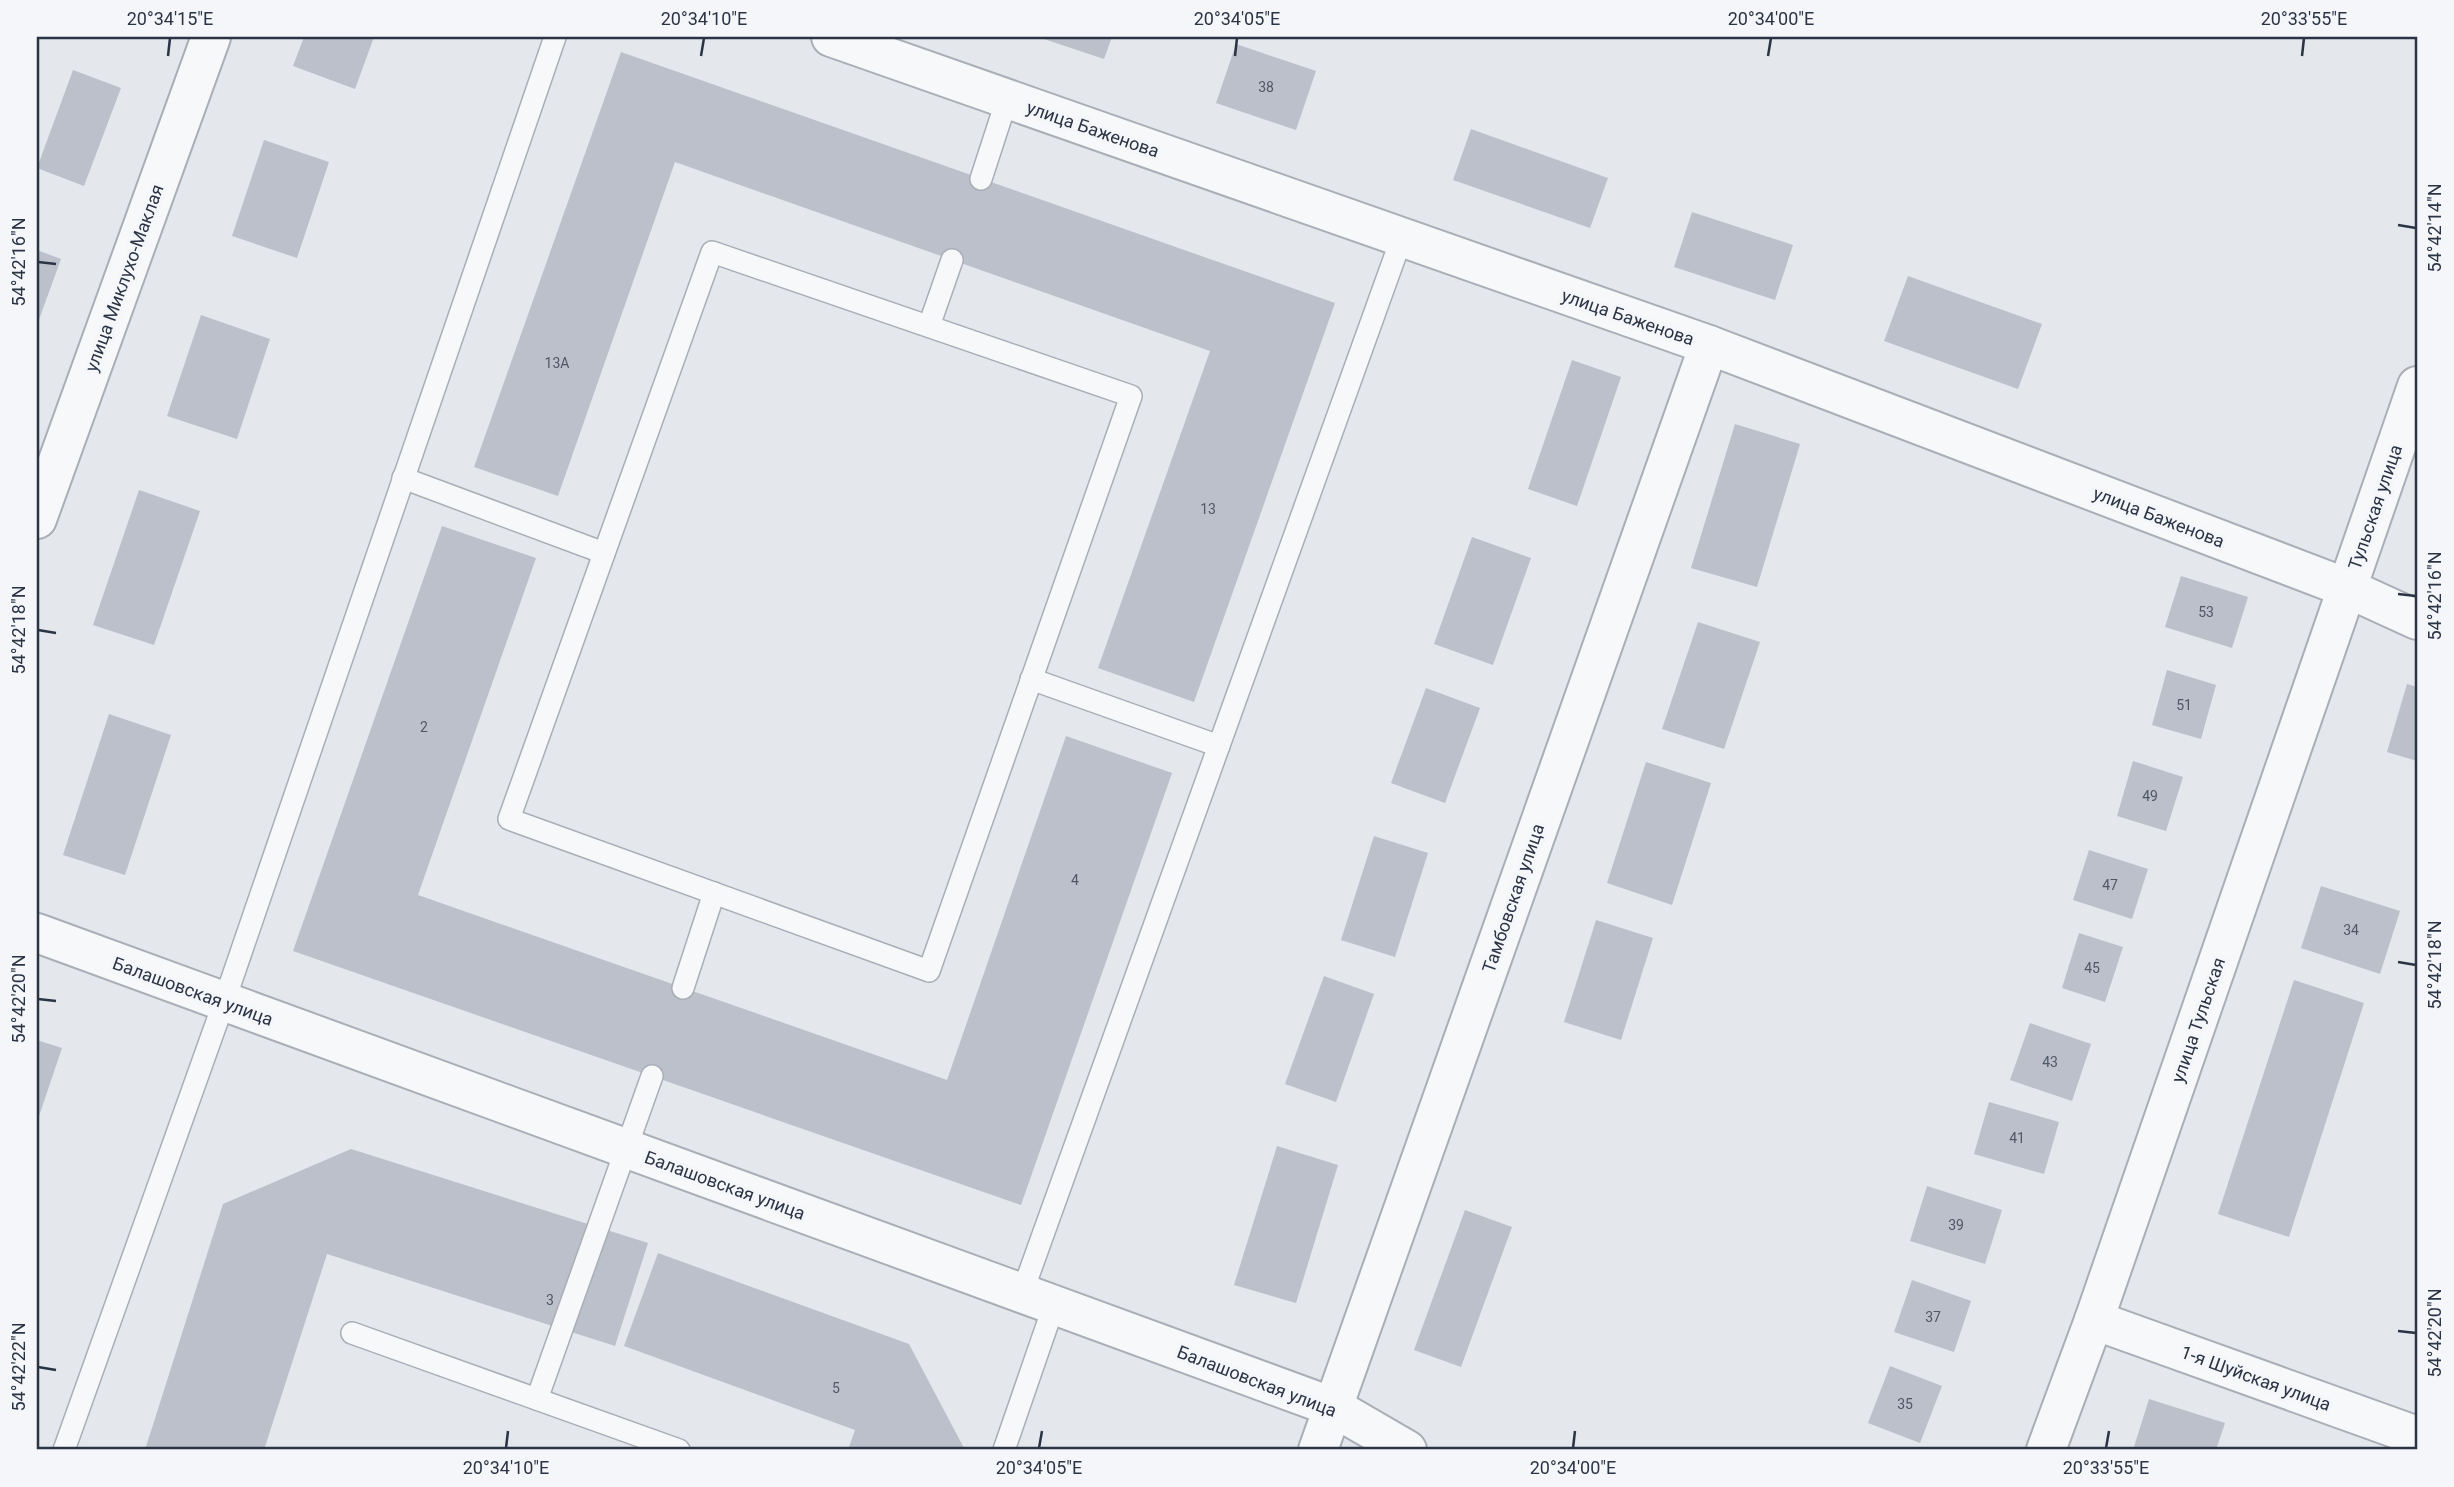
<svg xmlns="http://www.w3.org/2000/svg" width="2454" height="1487" font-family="Roboto,sans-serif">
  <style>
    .building { fill: #bbc0ca }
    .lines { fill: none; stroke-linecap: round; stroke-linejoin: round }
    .service-casing { stroke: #a9aeb7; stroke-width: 24 }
    .minor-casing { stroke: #a9aeb7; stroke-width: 42 }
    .tertiary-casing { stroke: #a9aeb7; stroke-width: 42 }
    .service { stroke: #f7f8fa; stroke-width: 21 }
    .minor { stroke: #f7f8fa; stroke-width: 38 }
    .tertiary { stroke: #f7f8fa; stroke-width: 38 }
    .ticks { fill: none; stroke: #2b3445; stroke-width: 2.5 }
    .labels { text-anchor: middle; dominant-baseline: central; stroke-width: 7; stroke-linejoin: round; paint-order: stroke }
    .number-label { font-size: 14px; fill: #4f5766 }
    .street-label { font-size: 18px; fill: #2b3445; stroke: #f4f6f9 }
    .neatline { fill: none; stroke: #2b3445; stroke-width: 2.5 }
    .ticks-label { font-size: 18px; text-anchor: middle; fill: #2b3445 }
  </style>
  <rect width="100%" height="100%" fill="#e4e7ec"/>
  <!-- building -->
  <g class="building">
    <path d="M304 37H374L355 89 293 66Z"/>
    <path d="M1038 37H1112L1104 59Z"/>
    <path d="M1236 44 1316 71 1296 130 1216 103Z"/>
    <path d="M621 52 1335 303 1194 702 1098 668 1210 351 675 162 558 496 474 467Z"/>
    <path d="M73 70 121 88 84 186 37 168Z"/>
    <path d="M1471 129 1608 178 1590 228 1453 180Z"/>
    <path d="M264 140 329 162 297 258 232 236Z"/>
    <path d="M1692 212 1793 245 1775 300 1674 267Z"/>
    <path d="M37 250 61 259 37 325Z"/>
    <path d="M1908 276 2042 324 2018 389 1884 341Z"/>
    <path d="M201 315 270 339 237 439 167 416Z"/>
    <path d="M1572 360 1621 377 1577 506 1528 489Z"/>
    <path d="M1735 424 1800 444 1757 587 1691 568Z"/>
    <path d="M139 490 200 511 154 645 93 625Z"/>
    <path d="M442 526 536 558 418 895 947 1080 1066 736 1172 773 1021 1205 293 951Z"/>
    <path d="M1472 537 1531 558 1493 665 1434 644Z"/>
    <path d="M2181 576 2248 597 2232 648 2165 627Z"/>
    <path d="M1698 622 1760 642 1724 749 1662 729Z"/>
    <path d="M2167 670 2216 685 2201 739 2152 725Z"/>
    <path d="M2407 684 2417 687V761L2387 752Z"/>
    <path d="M1426 688 1480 708 1445 803 1391 783Z"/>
    <path d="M109 714 171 735 125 875 63 855Z"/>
    <path d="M2133 761 2183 777 2166 831 2117 816Z"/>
    <path d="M1646 762 1711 783 1672 905 1607 883Z"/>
    <path d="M1374 836 1428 853 1395 957 1341 940Z"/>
    <path d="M2089 850 2148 869 2132 919 2073 900Z"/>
    <path d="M2321 886 2400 911 2380 974 2301 948Z"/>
    <path d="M1596 920 1653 938 1621 1040 1564 1022Z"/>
    <path d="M2079 933 2123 947 2105 1002 2062 988Z"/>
    <path d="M1324 976 1374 994 1336 1102 1285 1084Z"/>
    <path d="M2294 980 2364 1003 2289 1237 2218 1214Z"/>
    <path d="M2030 1023 2091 1044 2072 1101 2010 1080Z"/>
    <path d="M37 1040 62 1048 37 1122Z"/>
    <path d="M1989 1102 2059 1122 2044 1174 1974 1154Z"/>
    <path d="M1277 1146 1338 1165 1296 1303 1234 1285Z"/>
    <path d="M351 1149 648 1243 615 1346 327 1254 264 1450H145L223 1204Z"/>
    <path d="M1927 1186 2002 1210 1985 1264 1910 1241Z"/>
    <path d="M1465 1210 1512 1227 1461 1367 1414 1350Z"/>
    <path d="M658 1253 909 1344 965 1450H848L855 1430 624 1346Z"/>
    <path d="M1912 1280 1971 1301 1954 1352 1894 1332Z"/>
    <path d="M1890 1366 1942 1386 1920 1443 1868 1423Z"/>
    <path d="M2149 1399 2225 1423 2216 1450H2133Z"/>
  </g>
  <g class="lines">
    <!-- service casing -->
    <g class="service-casing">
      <g id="service">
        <path d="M981 179 1007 99"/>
        <path d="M712 252 1131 396 929 971 509 819Z"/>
        <path d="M929 326 952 260"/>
        <path d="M403 478 604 553"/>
        <path d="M1031 679 1219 746"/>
        <path d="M683 988 714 893"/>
        <path d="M1022 1293 1402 237"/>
        <path d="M352 1333 679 1450"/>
        <path d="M537 1399 652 1076"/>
        <path d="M64 1450 224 1002 555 37"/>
        <path d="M1004 1450 1054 1305"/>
      </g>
    </g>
    <!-- minor casing -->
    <g class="minor-casing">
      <g id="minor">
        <path d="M2347 588 2417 620"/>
        <path d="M37 933 1333 1407 1407 1450"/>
        <path d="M2094 1320 2417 1436"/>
        <path d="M1318 1450 1709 345"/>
      </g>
    </g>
    <!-- tertiary casing -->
    <g class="tertiary-casing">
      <g id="tertiary">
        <path d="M831 37 1709 345 2347 588"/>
        <path d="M37 519 211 37"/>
        <path d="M2046 1450 2094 1320 2417 386"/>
      </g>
    </g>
    <!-- service -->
    <use href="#service" class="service"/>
    <!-- minor -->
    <use href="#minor" class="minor"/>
    <!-- tertiary -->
    <use href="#tertiary" class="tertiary"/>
  </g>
  <!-- ticks -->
  <path class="ticks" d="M168 56 170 38M701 56 704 38M1235 56 1237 38M1768 56 1771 38M2302 56 2304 38M2398 225 2416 228M38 262 56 264M2398 594 2416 596M38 630 56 633M2398 962 2416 965M38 999 56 1001M2398 1331 2416 1333M38 1367 56 1370M506 1448 508 1431M1039 1448 1042 1431M1573 1448 1575 1431M2106 1448 2109 1431"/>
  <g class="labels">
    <!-- number labels -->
    <g class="number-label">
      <text x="1266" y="87">38</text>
      <text x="557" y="363">13А</text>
      <text x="1208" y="509">13</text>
      <text x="2206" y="612">53</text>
      <text x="2184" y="705">51</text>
      <text x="424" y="727">2</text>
      <text x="2150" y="796">49</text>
      <text x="1075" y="880">4</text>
      <text x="2110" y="885">47</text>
      <text x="2351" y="930">34</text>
      <text x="2092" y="968">45</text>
      <text x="2050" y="1062">43</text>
      <text x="2017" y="1138">41</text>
      <text x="1956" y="1225">39</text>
      <text x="550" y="1300">3</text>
      <text x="1933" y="1317">37</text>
      <text x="836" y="1388">5</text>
      <text x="1905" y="1404">35</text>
    </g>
    <!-- street labels -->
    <g class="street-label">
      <text transform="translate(1093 129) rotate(19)">улица Баженова</text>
      <text transform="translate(124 278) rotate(-70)">улица Миклухо-Маклая</text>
      <text transform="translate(1628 317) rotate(19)">улица Баженова</text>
      <text transform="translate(2375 507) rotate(-71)">Тульская улица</text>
      <text transform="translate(2159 517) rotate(21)">улица Баженова</text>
      <text transform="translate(1513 898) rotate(-71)">Тамбовская улица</text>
      <text transform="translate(193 991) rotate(20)">Балашовская улица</text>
      <text transform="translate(2198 1020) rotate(-71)">улица Тульская</text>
      <text transform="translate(725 1185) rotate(20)">Балашовская улица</text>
      <text transform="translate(2256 1378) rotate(20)">1-я Шуйская улица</text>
      <text transform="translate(1257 1381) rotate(21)">Балашовская улица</text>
    </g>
  </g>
  <!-- border -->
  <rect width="2454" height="1487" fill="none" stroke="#f4f6f9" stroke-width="77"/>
  <rect x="38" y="38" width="2378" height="1410" class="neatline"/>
  <g class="ticks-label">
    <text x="170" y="25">20°34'15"E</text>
    <text x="704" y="25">20°34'10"E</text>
    <text x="1237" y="25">20°34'05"E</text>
    <text x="1771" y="25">20°34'00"E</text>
    <text x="2304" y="25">20°33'55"E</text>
    <text transform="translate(2435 228) rotate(-90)" y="6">54°42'14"N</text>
    <text transform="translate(19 262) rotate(-90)" y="6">54°42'16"N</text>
    <text transform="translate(2435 596) rotate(-90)" y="6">54°42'16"N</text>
    <text transform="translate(19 630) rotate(-90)" y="6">54°42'18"N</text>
    <text transform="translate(2435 965) rotate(-90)" y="6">54°42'18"N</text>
    <text transform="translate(19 999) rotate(-90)" y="6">54°42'20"N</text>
    <text transform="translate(2435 1333) rotate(-90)" y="6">54°42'20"N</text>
    <text transform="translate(19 1367) rotate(-90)" y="6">54°42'22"N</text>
    <text x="506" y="1474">20°34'10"E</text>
    <text x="1039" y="1474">20°34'05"E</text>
    <text x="1573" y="1474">20°34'00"E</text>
    <text x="2106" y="1474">20°33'55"E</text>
  </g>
</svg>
